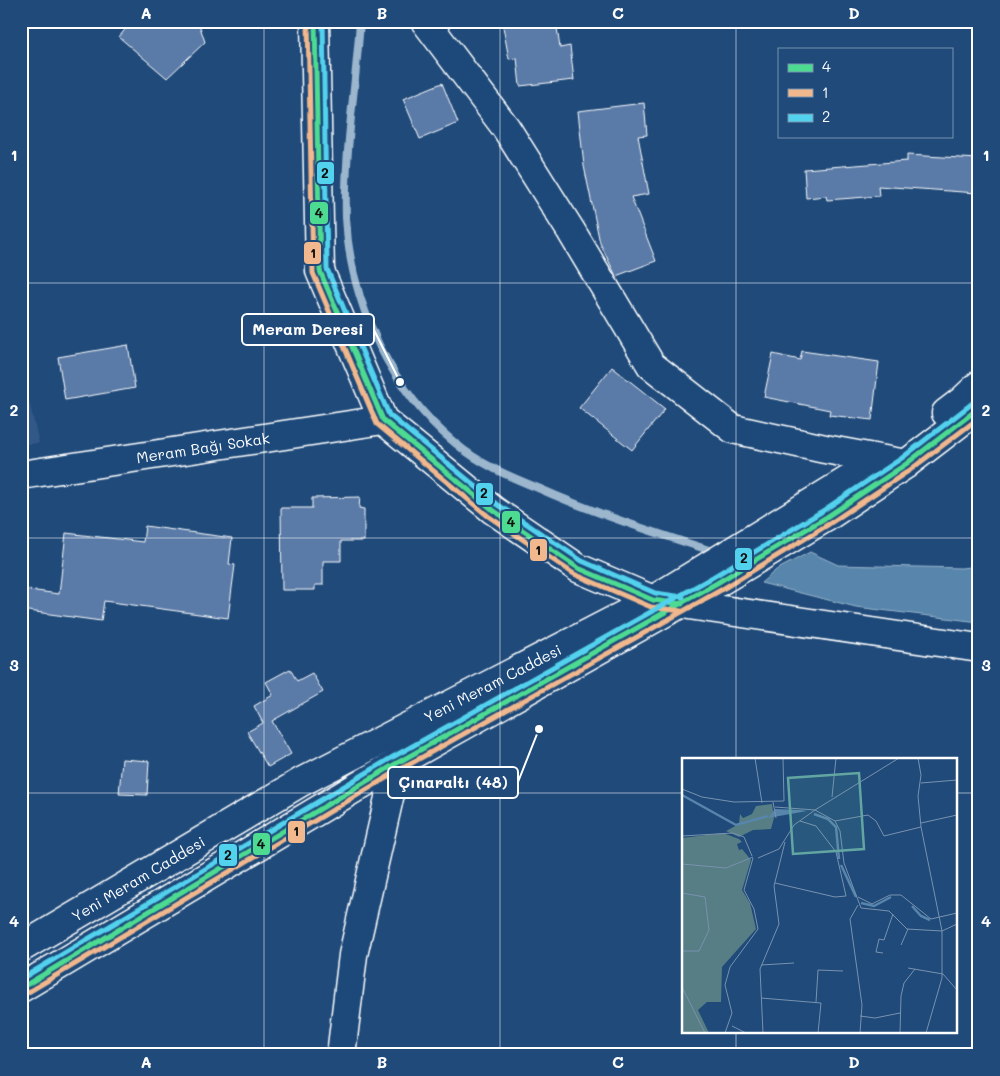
<svg xmlns="http://www.w3.org/2000/svg" width="1000" height="1076" font-family="Mali,sans-serif">
  <style>
    .built { fill: #315888 }
    .water { fill: #5885ab; stroke: #9bb6cd }
    .lines { fill: none; stroke-linecap: round; stroke-linejoin: round }
    .stream { stroke: #9bb6cd; stroke-width: 8 }
    .building { fill: #5a7aa7; stroke: #fff }
    .street-casing { stroke: #fff; stroke-width: 31 }
    .secondary-casing { stroke: #fff; stroke-width: 31 }
    .street { stroke: #1f4a7a; stroke-width: 28 }
    .secondary { stroke: #1f4a7a; stroke-width: 28 }
    .bus-1-casing { stroke: #1f4a7a; stroke-width: 9 }
    .bus-2-casing { stroke: #1f4a7a; stroke-width: 9 }
    .bus-3-casing { stroke: #1f4a7a; stroke-width: 9 }
    .bus-1 { stroke: #4ddb92; stroke-width: 5 }
    .bus-2 { stroke: #f1b78d; stroke-width: 5 }
    .bus-3 { stroke: #53d2ee; stroke-width: 5 }
    .grid { fill: none; stroke: #fff; stroke-width: 1; stroke-opacity: 0.55 }
    .labels { text-anchor: middle; dominant-baseline: central; stroke-width: 4; stroke-linejoin: round; paint-order: stroke }
    .street-label { font-size: 15px; fill: #fff; stroke: #1f4a7a }
    .inset-river { fill: none; stroke: #5885ab; stroke-width: 2.5 }
    .inset-road { fill: none; stroke: #7992af; stroke-width: 1 }
    .view { fill: #63a6a1; fill-opacity: 0.15; stroke: #63a6a1; stroke-width: 2.5 }
    .inset-edge { fill: none; stroke: #fff; stroke-width: 2.5 }
    .leader { fill: none; stroke: #fff; stroke-width: 2 }
    .callout-dot { fill: #fff; stroke: #1f4a7a; stroke-width: 2 }
    .callout { fill: #1f4a7a; stroke: #fff; stroke-width: 2 }
    .callout-label { font-size: 16px; text-anchor: middle; font-weight: bold; fill: #fff }
    .line-badge { stroke: #1f4a7a; stroke-width: 2 }
    .pale-badge-label { font-size: 14px; text-anchor: middle; font-weight: bold; fill: #111 }
    .neatline { fill: none; stroke: #fff; stroke-width: 2 }
    .grid-label { font-size: 16px; text-anchor: middle; font-weight: bold; fill: #fff }
  </style>
  <rect width="100%" height="100%" fill="#1f4a7a"/>
  <filter id="ink" filterUnits="userSpaceOnUse"><feTurbulence type="fractalNoise" baseFrequency=".02" numOctaves="2"/><feDisplacementMap in="SourceGraphic" scale="10" xChannelSelector="R" yChannelSelector="G"/><feConvolveMatrix kernelMatrix="1 2 1 2 8 2 1 2 1" color-interpolation-filters="sRGB"/></filter>
  <g filter="url(#ink)">
    <!-- built -->
    <path class="built" d="M21 367 39 443 21 445Z"/>
    <!-- water -->
    <path class="water" d="M810 552 838 565 961 568 979 566V622L856 607 761 583 776 570Z"/>
    <g class="lines">
      <!-- stream -->
      <path class="stream" d="M360 21C356 87 344 152 346 218 348 262 360 305 379 345 398 383 422 416 455 443 480 464 508 476 538 488 594 513 653 532 712 551"/>
    </g>
    <!-- building -->
    <g class="building">
      <path d="M132 21H198L205 42 167 78 119 37Z"/>
      <path d="M502 21H556L560 48 570 46 574 80 520 86 517 58 509 59Z"/>
      <path d="M442 83 458 123 420 139 403 99Z"/>
      <path d="M644 103 647 135 638 136 649 194 631 197 656 261 616 276 600 243 584 166 578 111Z"/>
      <path d="M907 155 979 159 977 193 878 186 879 196 827 200 826 196 806 198 804 169 907 161Z"/>
      <path d="M128 345 135 388 65 400 58 357Z"/>
      <path d="M802 351 879 362 872 420 829 415 830 410 764 397 773 354 800 360Z"/>
      <path d="M612 367 665 409 632 450 579 408Z"/>
      <path d="M360 497 359 508 364 509V541H341V561H323V585H315V590H282L281 508H312V498Z"/>
      <path d="M145 526 232 538 229 564 235 565 228 618 104 601 101 621 21 610V589L59 594 66 533 143 542Z"/>
      <path d="M290 669 297 681 312 673 323 692 272 721 291 754 268 767 247 732 263 723 254 706 273 695 266 682Z"/>
      <path d="M122 759 149 761 147 795 119 794Z"/>
    </g>
    <g class="lines">
      <!-- street casing -->
      <g class="street-casing">
        <g id="street">
          <path d="M425 21 506 128 571 231 651 365 733 429 825 449 906 464"/>
          <path id="s1" d="M21 475 383 420"/>
          <path d="M682 604 979 648"/>
          <path d="M341 1055 353 955 397 763"/>
        </g>
      </g>
      <!-- secondary casing -->
      <g class="secondary-casing">
        <g id="secondary">
          <path d="M315 21 320 271 383 420 493 510 578 568 653 600 666 602"/>
          <path d="M946 413 963 400 979 385"/>
          <path id="s2" d="M21 948 301 782 653 600 868 468"/>
          <path d="M21 988 397 763 717 583 825 518 906 464 979 408"/>
        </g>
      </g>
      <!-- street -->
      <use href="#street" class="street"/>
      <!-- secondary -->
      <use href="#secondary" class="secondary"/>
      <!-- bus-1 casing -->
      <g class="bus-1-casing">
        <g id="bus-1">
          <path d="M315 21 320 271 383 420 493 510 578 568 653 600 682 604"/>
          <path d="M21 988 397 763 717 583 825 518 906 464 979 408"/>
        </g>
      </g>
      <!-- bus-2 casing -->
      <g class="bus-2-casing">
        <g id="bus-2">
          <path d="M308 21 313 273 377 424 488 516 574 574 651 607 681 611"/>
          <path d="M25 994 401 769 721 590 829 524 910 470 979 418"/>
        </g>
      </g>
      <!-- bus-3 casing -->
      <g class="bus-3-casing">
        <g id="bus-3">
          <path d="M323 21 327 269 389 415 497 504 582 561 655 593 683 597"/>
          <path d="M21 979 393 757 713 577 821 512 902 458 974 402"/>
        </g>
      </g>
      <!-- bus-1 -->
      <use href="#bus-1" class="bus-1"/>
      <!-- bus-2 -->
      <use href="#bus-2" class="bus-2"/>
      <!-- bus-3 -->
      <use href="#bus-3" class="bus-3"/>
    </g>
  </g>
  <!-- grid -->
  <path class="grid" d="M264 21V1055M500 21V1055M736 21V760M21 283H979M21 538H979M21 793H684M956 793H979M736 1032V1055"/>
  <g class="labels">
    <!-- street labels -->
    <g class="street-label">
      <text stroke="none"><textPath href="#s1" startOffset="184">Meram Bağı Sokak</textPath></text>
      <text stroke="none"><textPath href="#s2" startOffset="541">Yeni Meram Caddesi</textPath></text>
      <text stroke="none"><textPath href="#s2" startOffset="136">Yeni Meram Caddesi</textPath></text>
    </g>
  </g>
  <!-- overview -->
  <g transform="translate(682 758)">
    <rect width="275" height="275" fill="#1f4a7a"/>
    <path d="M90 46 92 60 89 71 71 72 57 79 44 73 57 66 58 56 61 60 70 56 74 48ZM41 75 57 81 60 84 55 86 57 92 60 91 69 102 60 132 68 145 74 171 40 209 39 244H25L16 252 27 275H0V80Z" fill="#567e84"/>
    <path d="M93 51 118 52 125 53 86 60Z" fill="#5885ab"/>
    <path class="inset-river" d="M0 37 54 67 86 58M132 56 146 61 154 69 157 101M159 107 174 139M179 145 192 148 209 139M230 148 239 158 248 162"/>
    <path class="inset-road" d="M3 0H50M73 0 80 45M236 0 239 17 236 38 239 69 260 173V220L244 275M239 25 275 22M0 31 20 39 52 44 102 43 101 0M150 39 154 0M91 44 94 60M93 49 133 52 153 63 158 73 162 105 179 150 207 153 225 171 260 173 275 166M153 63 186 57 194 63 202 78 239 69M239 65 275 57M0 78 51 75 62 79 70 98M76 100 97 91 112 67 133 52 217 0M0 106 44 110 71 99M93 125 153 139 164 138 154 94 134 68 118 63M0 135 23 139 27 172 17 193H0M176 139 190 146 208 137H219L249 161 275 155M176 147 168 161 180 247 178 275M219 187 226 171M201 195 194 194 197 181 202 182 211 156M79 207 112 205M226 210 261 216 275 232M0 229 23 275M79 240 139 245 136 275M134 244 136 212 161 213M178 258 193 260 218 255M50 268 64 275M43 275 50 255 43 227 48 209 76 171 72 151 62 132 71 100M81 275 78 211 97 166 92 128 103 84M218 275 219 238 222 225 233 211"/>
    <path class="view" d="M177 15 182 91 111 96 106 20Z"/>
    <rect width="275" height="275" class="inset-edge"/>
  </g>
  <!-- callouts -->
  <path class="leader" d="M400 382L374 330M539 729L518 782"/>
  <g class="callout-dot">
    <circle cx="400" cy="382" r="5"/>
    <circle cx="539" cy="729" r="5"/>
  </g>
  <g class="callout">
    <rect x="242" y="314" width="132" height="31" rx="5"/>
    <rect x="388" y="767" width="130" height="31" rx="5"/>
  </g>
  <g class="callout-label">
    <text x="308" y="335">Meram Deresi</text>
    <text x="453" y="788">Çınaraltı (48)</text>
  </g>
  <g class="line-badge">
    <rect x="316" y="161" width="19" height="24" rx="5" fill="#53d2ee"/>
    <rect x="309" y="201" width="20" height="24" rx="5" fill="#4ddb92"/>
    <rect x="303" y="241" width="19" height="24" rx="5" fill="#f1b78d"/>
    <rect x="475" y="482" width="19" height="24" rx="5" fill="#53d2ee"/>
    <rect x="501" y="510" width="20" height="24" rx="5" fill="#4ddb92"/>
    <rect x="529" y="538" width="19" height="24" rx="5" fill="#f1b78d"/>
    <rect x="734" y="547" width="19" height="24" rx="5" fill="#53d2ee"/>
    <rect x="287" y="820" width="19" height="24" rx="5" fill="#f1b78d"/>
    <rect x="252" y="832" width="19" height="24" rx="5" fill="#4ddb92"/>
    <rect x="218" y="843" width="20" height="24" rx="5" fill="#53d2ee"/>
  </g>
  <g class="pale-badge-label">
    <text x="325" y="178">2</text>
    <text x="319" y="218">4</text>
    <text x="313" y="258">1</text>
    <text x="484" y="498">2</text>
    <text x="511" y="527">4</text>
    <text x="538" y="555">1</text>
    <text x="744" y="563">2</text>
    <text x="296" y="836">1</text>
    <text x="261" y="849">4</text>
    <text x="228" y="860">2</text>
  </g>
  <!-- margin -->
  <rect width="1000" height="1076" fill="none" stroke="#1f4a7a" stroke-width="55"/>
  <!-- legend -->
  <rect x="778" y="48" width="175" height="90" fill="#1f4a7a" stroke="#7992af"/>
  <rect x="788" y="64" width="25" height="8" fill="#4ddb92" stroke="#7992af"/>
  <text x="822" y="72" font-size="15" fill="#ffffff">4</text>
  <rect x="788" y="89" width="25" height="8" fill="#f1b78d" stroke="#7992af"/>
  <text x="822" y="98" font-size="15" fill="#ffffff">1</text>
  <rect x="788" y="114" width="25" height="8" fill="#53d2ee" stroke="#7992af"/>
  <text x="822" y="122" font-size="15" fill="#ffffff">2</text>
  <rect x="28" y="28" width="944" height="1020" class="neatline"/>
  <g class="grid-label">
    <text x="146" y="19">A</text>
    <text x="382" y="19">B</text>
    <text x="618" y="19">C</text>
    <text x="854" y="19">D</text>
    <text x="14" y="161">1</text>
    <text x="986" y="161">1</text>
    <text x="14" y="416">2</text>
    <text x="986" y="416">2</text>
    <text x="14" y="671">3</text>
    <text x="986" y="671">3</text>
    <text x="14" y="927">4</text>
    <text x="986" y="927">4</text>
    <text x="146" y="1068">A</text>
    <text x="382" y="1068">B</text>
    <text x="618" y="1068">C</text>
    <text x="854" y="1068">D</text>
  </g>
</svg>
